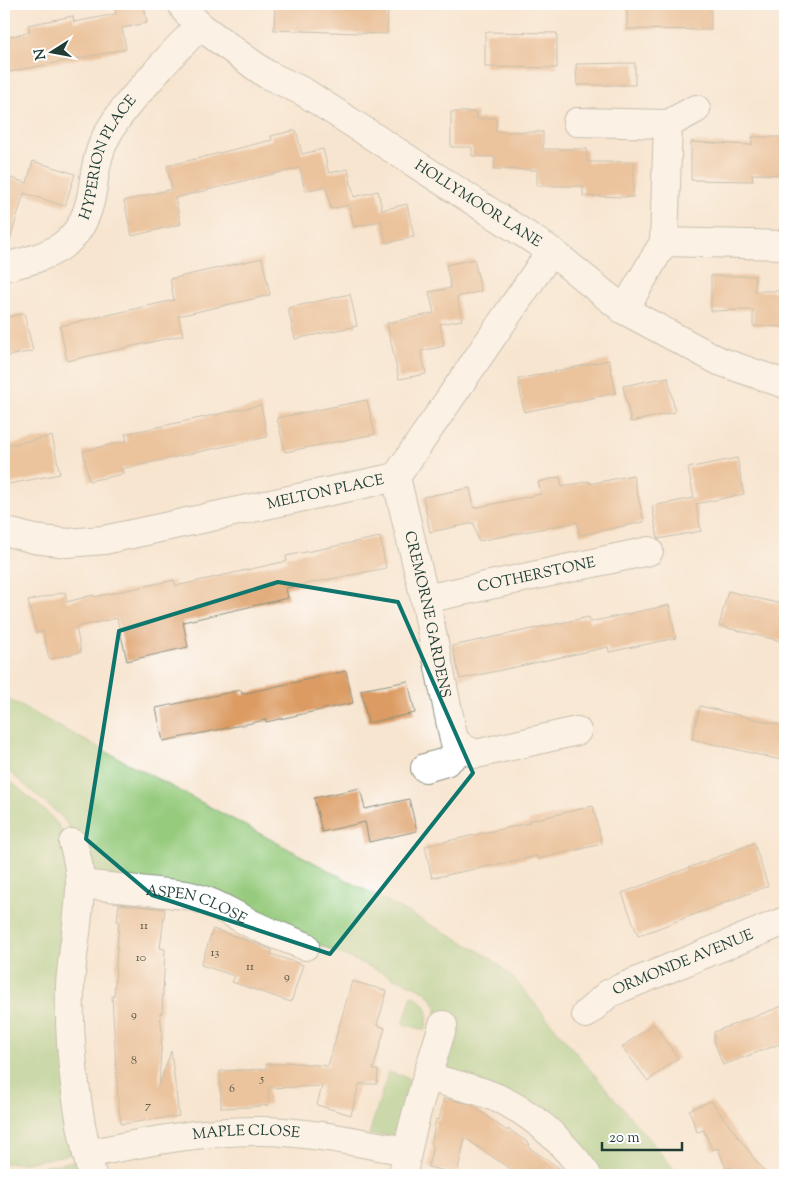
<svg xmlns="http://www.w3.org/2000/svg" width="789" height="1179" font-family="'Sorts Mill Goudy',serif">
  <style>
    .green { fill: #96cb7d; stroke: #5a8458 }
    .building { fill: #dc9b62 }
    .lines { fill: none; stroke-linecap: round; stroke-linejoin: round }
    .minor-casing { stroke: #8b9182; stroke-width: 30 }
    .minor { stroke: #fff; stroke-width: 28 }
    .marked { fill: none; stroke: #0f766e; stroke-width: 4; stroke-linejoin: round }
    .labels { text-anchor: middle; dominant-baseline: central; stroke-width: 4; stroke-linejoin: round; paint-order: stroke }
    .number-label { font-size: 12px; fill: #4e5440 }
    .street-label { font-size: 15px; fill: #1f3d34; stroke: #fff }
  </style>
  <rect width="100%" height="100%" fill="#fff"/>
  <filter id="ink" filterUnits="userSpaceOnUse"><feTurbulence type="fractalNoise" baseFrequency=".02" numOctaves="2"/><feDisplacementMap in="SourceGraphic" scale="10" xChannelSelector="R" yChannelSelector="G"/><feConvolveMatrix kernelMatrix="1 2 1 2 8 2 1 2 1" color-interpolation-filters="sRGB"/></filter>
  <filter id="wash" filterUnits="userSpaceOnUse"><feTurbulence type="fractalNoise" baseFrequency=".0096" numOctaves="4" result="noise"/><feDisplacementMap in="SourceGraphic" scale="20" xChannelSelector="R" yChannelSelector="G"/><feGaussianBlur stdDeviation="1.12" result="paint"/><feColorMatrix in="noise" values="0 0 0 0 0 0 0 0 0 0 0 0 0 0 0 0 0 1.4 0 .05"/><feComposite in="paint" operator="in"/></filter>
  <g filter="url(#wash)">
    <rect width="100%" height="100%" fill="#f7e5d0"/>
    <!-- green -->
    <g class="green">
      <path d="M4 697 474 948 492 959 514 979 679 1175H602L590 1160 451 1071 445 1061 436 1019V1008L432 999 425 991 258 918 91 871 75 843 69 827 62 817 4 767Z"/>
      <path d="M4 776 50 815 59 826 66 836 76 1153 25 1163H4Z"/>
      <path d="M412 995C429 1004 430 1013 425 1030L403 1024Z"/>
      <path d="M388 1072 406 1077 409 1081 395 1130 393 1135H369Z"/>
      <path d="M78 1160 81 1175H4V1169C29 1170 53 1165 78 1160Z"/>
    </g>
    <g id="blocks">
      <!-- building -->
      <g class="building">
        <path d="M114 4H144L147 23 122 28 126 49 4 73V38L30 32 28 25 73 16 74 22 116 14Z"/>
        <path d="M275 4H388L387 34 274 30Z"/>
        <path d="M627 4H711V30L627 29Z"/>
        <path d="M485 32 557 33V68L485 67Z"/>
        <path d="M635 63V85H577L576 64Z"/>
        <path d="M451 112H477V119L496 118V132H543V149H587V162H634L633 197 583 196V186H537V170L494 169 495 157 472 156V147H451Z"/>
        <path d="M296 130 302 154 323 149 329 173 348 169 354 197 378 191 382 210 407 204 414 237 386 243 381 221 354 227 349 205 331 209 326 186 305 191 300 168 260 177 175 198 181 224 132 236 124 201 172 189 167 166 272 140 271 136Z"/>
        <path d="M752 137H785V175L752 174 753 181 691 180V142L752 145Z"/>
        <path d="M33 161 75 174 65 206 24 193 9 243 4 242V176L27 183Z"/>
        <path d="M262 258 270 295 178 316 183 335 67 361 60 326 174 300 170 279Z"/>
        <path d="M474 259 481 291 457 297 462 320 440 324 444 346 421 351 426 374 399 379 387 323 434 313 429 292 451 288 446 265Z"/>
        <path d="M711 276H755V291H785V327L753 326V310L711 311Z"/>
        <path d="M350 294 357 326 295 339 288 308Z"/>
        <path d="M24 313 33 351 4 357V318Z"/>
        <path d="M609 360 616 393 524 412 518 379Z"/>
        <path d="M668 377 675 412 631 422 623 386Z"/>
        <path d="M367 400 375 434 285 452 277 418Z"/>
        <path d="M261 405 267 437 121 469 123 474 89 481 83 451 127 441 125 434Z"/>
        <path d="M52 436 60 474 4 485V446Z"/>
        <path d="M737 458 744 494 696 504 701 531 658 539 652 506 694 498 688 468Z"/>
        <path d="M633 475 644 522 580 535 577 522 478 541 474 523 430 532 423 497 470 488 474 508 541 494 538 482 560 477 562 487 589 481 590 484Z"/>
        <path d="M380 537 386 568 286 588 288 598 183 622 188 647 127 661 117 618 76 627 81 652 49 659 43 631 36 633 28 601 65 592 67 602 93 595 94 597 174 580 176 586 287 561 286 556Z"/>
        <path d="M728 591 785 605V642L719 626Z"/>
        <path d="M669 605 676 638 609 652 608 647 460 679 452 646 589 617 590 622Z"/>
        <path d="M346 671 353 703 266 722V720L163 741 156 708 241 690 242 694Z"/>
        <path d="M408 681 415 713 368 723 361 690Z"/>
        <path d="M700 706 785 726V761L692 739Z"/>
        <path d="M360 788 365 809 409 799 417 831 369 842 365 822 322 832 314 798Z"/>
        <path d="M593 806 602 844 537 859V856L432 878 425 846 529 823 528 821Z"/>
        <path d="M754 843 768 886 638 936 622 893Z"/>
        <path d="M119 904 165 909 160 948 165 949 162 1013H160L162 1032 159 1086 171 1051 179 1116 121 1124 118 1100 112 996H114L119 921H117Z"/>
        <path d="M213 929 258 944 272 950 271 954 303 965 291 1002 232 982 235 976 201 965Z"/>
        <path d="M352 981 387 991 377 1025 385 1028 373 1070H378L377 1084H359L351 1115 317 1105 322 1086 268 1088 269 1105 251 1107 221 1108 220 1071 266 1069V1064H284L285 1062 328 1066Z"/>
        <path d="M785 1005V1042L723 1065 714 1041V1032Z"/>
        <path d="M653 1024 678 1058 648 1081 622 1047Z"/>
        <path d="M444 1098 470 1104 507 1131 508 1129 530 1144 528 1147 565 1172 568 1175H519L465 1138 457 1174 428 1167 433 1146 431 1145 436 1119 439 1120Z"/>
        <path d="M711 1101 767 1175H735L732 1167 726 1169 718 1148 712 1150 704 1130 697 1132 689 1110Z"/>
      </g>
    </g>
  </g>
  <g filter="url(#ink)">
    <use href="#blocks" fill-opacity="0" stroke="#8b9182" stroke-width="1"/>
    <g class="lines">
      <!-- minor casing -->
      <g class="minor-casing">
        <g id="minor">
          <path id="s1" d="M182 4 185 10 200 26 266 74 304 92 551 251 624 310 719 361 785 384"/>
          <path d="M696 109 668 124 664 242 785 245"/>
          <path d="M577 122 668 124"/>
          <path id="s2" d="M4 267C51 256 83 246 92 192 95 173 97 154 106 137 116 117 130 101 145 85 162 65 180 45 200 26"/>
          <path d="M624 310 664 242"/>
          <path id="s3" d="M396 477 425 599 454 740 463 748 476 754 577 731"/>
          <path id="s4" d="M4 531 34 539 68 543 104 540 396 477 551 251"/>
          <path id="s5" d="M425 599 649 551"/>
          <path d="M425 768 446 762 463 748"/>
          <path d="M73 843C77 856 80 870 80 884 80 918 72 952 70 986 68 1047 77 1117 92 1175"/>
          <path id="s6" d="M80 884 186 895C211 900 231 913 254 925 270 933 288 939 305 946"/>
          <path id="s7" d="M586 1014 608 994 621 988 785 921"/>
          <path d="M427 1077C448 1083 470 1087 490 1095 531 1111 562 1140 587 1175"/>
          <path id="s8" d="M87 1154C146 1142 203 1130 264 1131 312 1132 360 1143 407 1151"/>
          <path d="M403 1175C411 1124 428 1074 443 1025"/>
        </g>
      </g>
      <!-- minor -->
      <use href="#minor" class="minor"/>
    </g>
  </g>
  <!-- marked area -->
  <path d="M0 0H789V1179H0ZM278 582 398 602 473 773 330 954 152 895 86 839 119 631Z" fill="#f7e5d0" fill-opacity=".55" fill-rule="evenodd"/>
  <path class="marked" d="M278 582 398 602 473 773 330 954 152 895 86 839 119 631Z"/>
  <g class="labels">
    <!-- number labels -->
    <g class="number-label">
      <text x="144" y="926">11</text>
      <text x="215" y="953">13</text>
      <text x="141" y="958">10</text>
      <text x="250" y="967">11</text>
      <text x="287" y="977">9</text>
      <text x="134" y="1015">9</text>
      <text x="134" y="1061">8</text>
      <text x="262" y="1079">5</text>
      <text x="232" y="1089">6</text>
      <text x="148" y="1106">7</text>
    </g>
    <!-- street labels -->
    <g class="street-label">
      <text stroke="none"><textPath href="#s2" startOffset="164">HYPERION PLACE</textPath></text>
      <text stroke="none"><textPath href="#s1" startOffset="359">HOLLYMOOR LANE</textPath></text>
      <text stroke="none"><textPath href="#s4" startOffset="328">MELTON PLACE</textPath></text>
      <text stroke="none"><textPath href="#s5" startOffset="114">COTHERSTONE</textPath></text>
      <text stroke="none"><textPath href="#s3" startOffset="141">CREMORNE GARDENS</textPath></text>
      <text stroke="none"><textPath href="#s6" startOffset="119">ASPEN CLOSE</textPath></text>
      <text stroke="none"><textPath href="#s7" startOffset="111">ORMONDE AVENUE</textPath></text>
      <text stroke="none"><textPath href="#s8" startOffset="161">MAPLE CLOSE</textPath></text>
    </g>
  </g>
  <!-- margin -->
  <rect width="789" height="1179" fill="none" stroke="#fff" stroke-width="20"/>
  <!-- north arrow -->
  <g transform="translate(52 52) rotate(259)" stroke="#ffffff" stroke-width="4" paint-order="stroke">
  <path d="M0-4L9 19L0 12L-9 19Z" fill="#1f3d34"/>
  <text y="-8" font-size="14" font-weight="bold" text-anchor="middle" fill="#1f3d34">N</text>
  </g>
  <!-- scale -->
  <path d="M602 1142v8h80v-8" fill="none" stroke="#1f3d34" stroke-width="2.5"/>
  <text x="609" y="1142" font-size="15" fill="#1f3d34" stroke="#ffffff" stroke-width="4" paint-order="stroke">20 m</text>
</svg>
